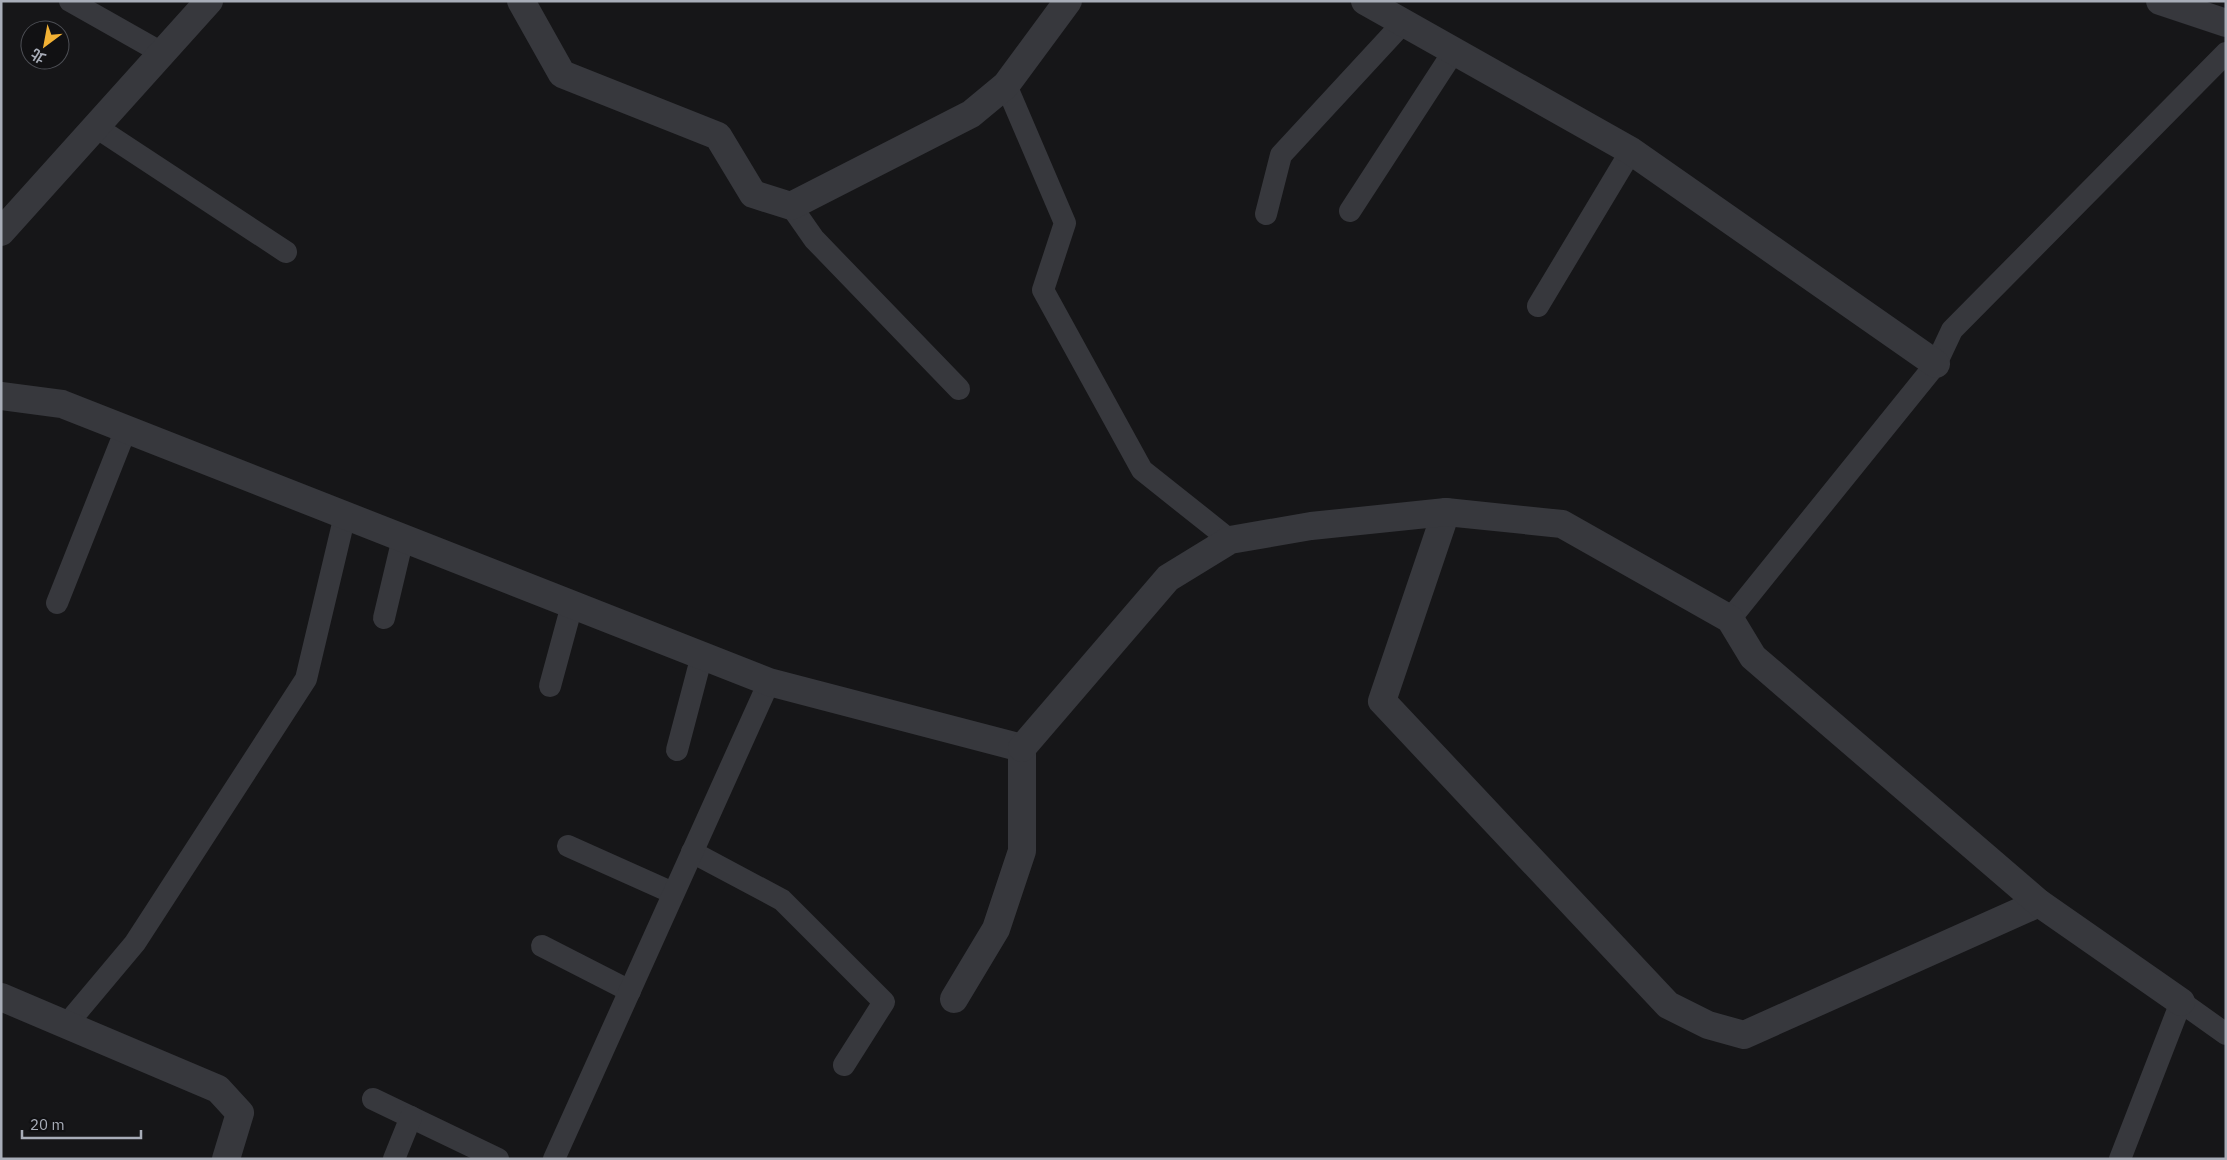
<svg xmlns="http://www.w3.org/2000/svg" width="2227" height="1160" font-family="'IBM Plex Sans','Noto Sans TC',sans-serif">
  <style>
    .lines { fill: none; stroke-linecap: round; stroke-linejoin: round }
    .service { stroke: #37383d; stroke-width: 22 }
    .minor { stroke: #37383d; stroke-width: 28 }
    .tertiary { stroke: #37383d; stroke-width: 28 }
  </style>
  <rect width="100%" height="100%" fill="#161618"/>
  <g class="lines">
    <!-- service -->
    <g class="service">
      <path d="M70 1 162 53"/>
      <path d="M1006 85 1065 223 1043 290 1142 470 1230 540"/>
      <path d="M96 127 286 252"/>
      <path d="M791 206 814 239 959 389"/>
      <path d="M1350 211 1454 51"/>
      <path d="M1266 214 1281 155 1404 22"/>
      <path d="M1538 306 1631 151"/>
      <path d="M57 603 126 429"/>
      <path d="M384 618 403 538"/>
      <path d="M1730 619 1936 364 1952 330 2226 53"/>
      <path d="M550 686 572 605"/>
      <path d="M677 750 702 655"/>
      <path d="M568 846 673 893"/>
      <path d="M692 852 782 900 884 1002 844 1065"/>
      <path d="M542 946 630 991"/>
      <path d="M67 1024 135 943 306 679 345 515"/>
      <path d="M373 1099 498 1159"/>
      <path d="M394 1159 411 1117"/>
      <path d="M554 1159 769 682"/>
      <path d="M2120 1159 2181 1002 2226 1034"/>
    </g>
    <!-- minor -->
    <g class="minor">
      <path d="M521 1 562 74 718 136 753 194 791 206 971 114 1006 85 1068 1"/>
      <path d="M1365 1 1631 151 1936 364"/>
      <path d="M1 396 62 404 769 682 1022 748V851L996 929 954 999"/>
      <path d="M1446 512 1382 701 1668 1005 1708 1025 1744 1035 2039 903"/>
      <path d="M1022 748 1168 578 1230 540 1311 526 1446 512 1562 524 1730 619 1753 657 2039 903 2181 1002"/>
      <path d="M1 997 218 1089 240 1113 226 1159"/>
    </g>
    <!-- tertiary -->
    <g class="tertiary">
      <path d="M2160 1 2226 23"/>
      <path d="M1 232 209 1"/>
    </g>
  </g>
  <!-- border -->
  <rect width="2227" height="1160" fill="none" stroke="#a8adb8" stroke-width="5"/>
  <!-- north arrow -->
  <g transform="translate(45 45) rotate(212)"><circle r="24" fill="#111113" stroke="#4d4f55"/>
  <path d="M0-4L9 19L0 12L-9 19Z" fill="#f2b134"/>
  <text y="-8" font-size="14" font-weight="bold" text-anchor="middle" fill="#a8adb8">北</text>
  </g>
  <!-- scale -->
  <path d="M22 1130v8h119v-8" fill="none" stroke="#a8adb8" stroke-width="2.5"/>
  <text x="30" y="1130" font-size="15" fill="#a8adb8" stroke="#111113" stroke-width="4" paint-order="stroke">20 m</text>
</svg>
